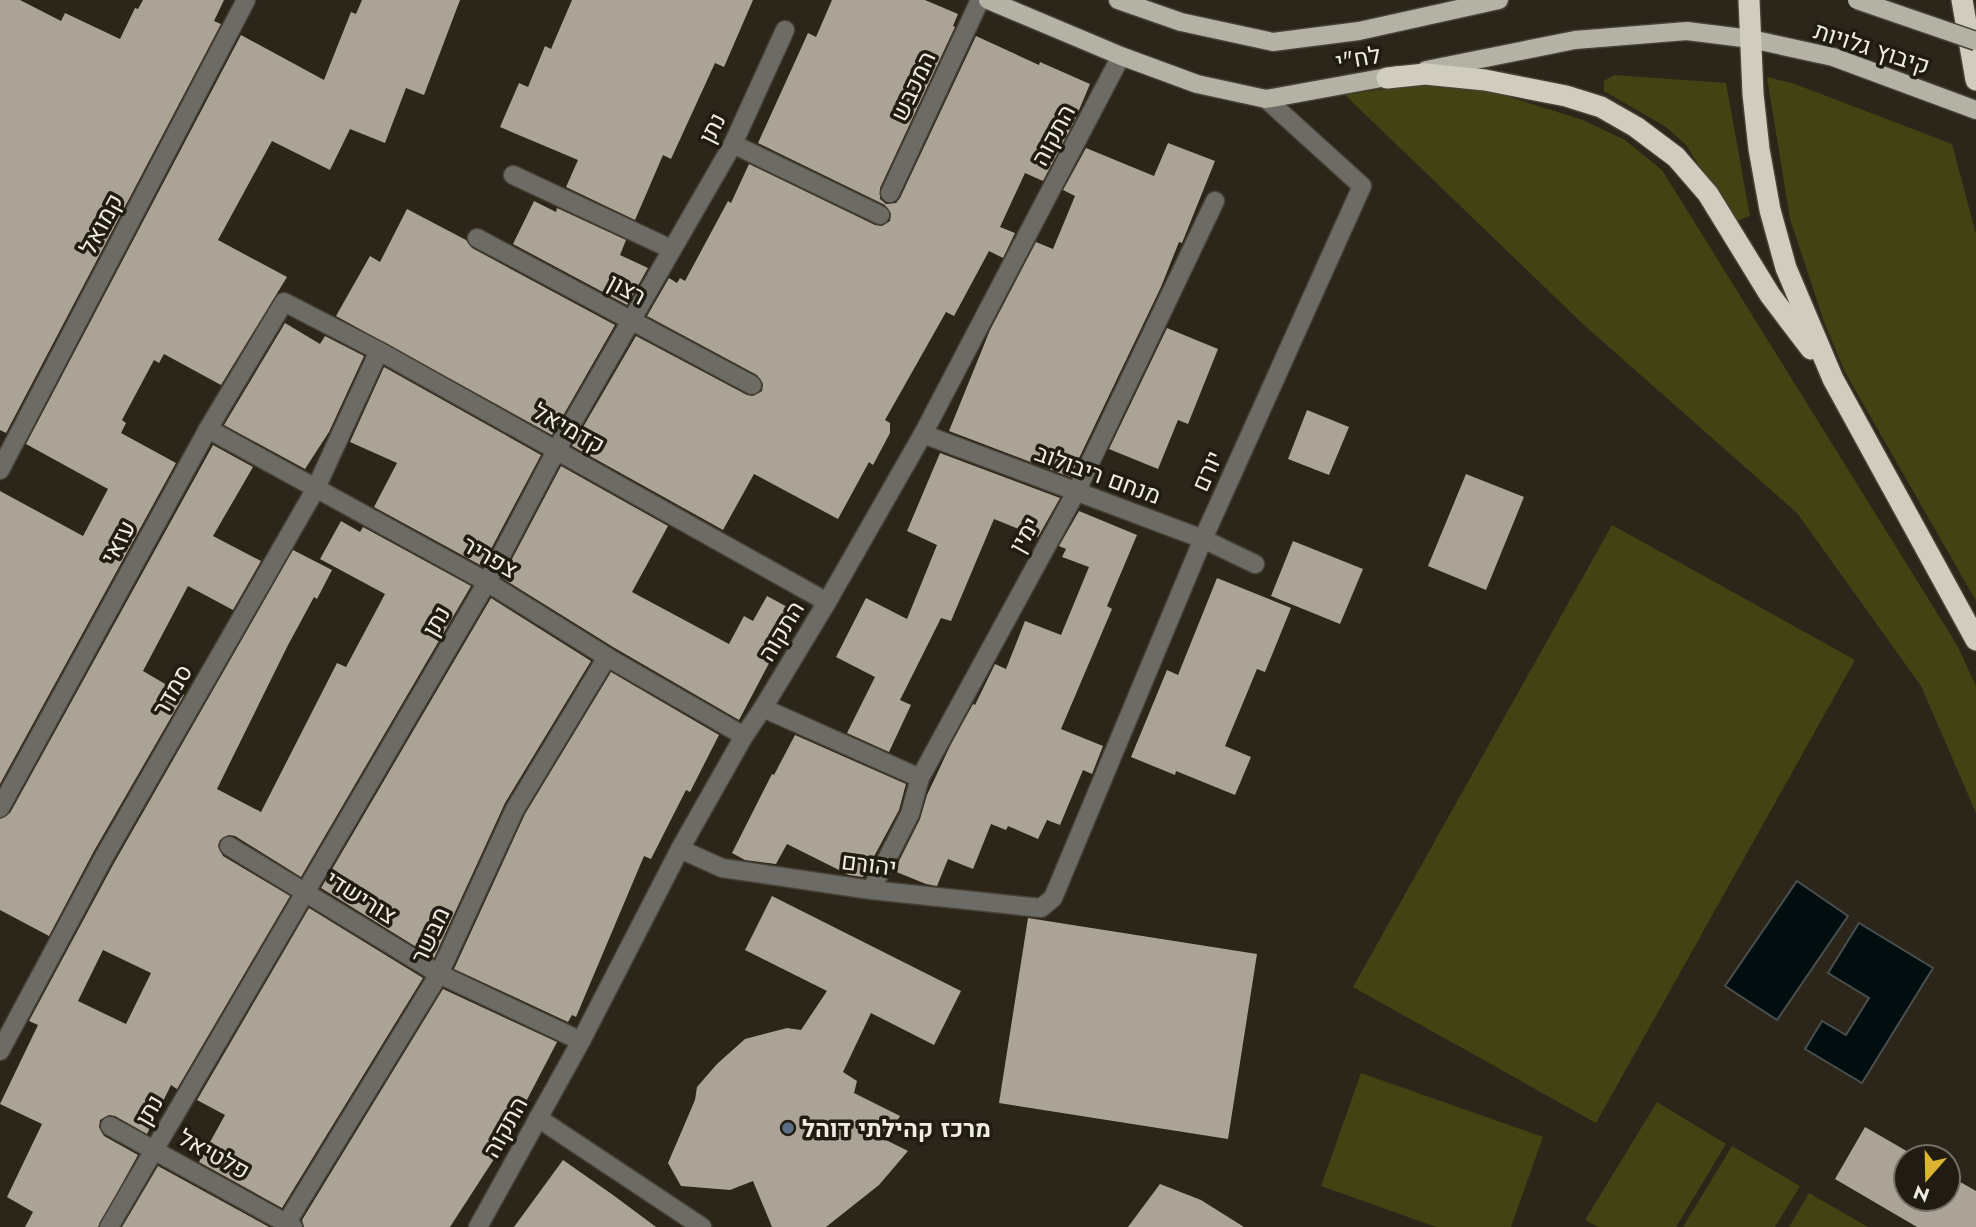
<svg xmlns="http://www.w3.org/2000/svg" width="1976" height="1227" font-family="Jost,Heebo,sans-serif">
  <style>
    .green { fill: #424313 }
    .water { fill: #020d10; stroke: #495050; stroke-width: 2 }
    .building { fill: #aba496; fill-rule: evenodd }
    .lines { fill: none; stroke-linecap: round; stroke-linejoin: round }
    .street-casing { stroke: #474136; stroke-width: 21 }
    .primary-casing { stroke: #474136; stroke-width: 21 }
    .highway-casing { stroke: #474136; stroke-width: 24 }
    .street { stroke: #6d6b65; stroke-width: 18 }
    .primary { stroke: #b4b1a5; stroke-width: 18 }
    .highway { stroke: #d1cdbe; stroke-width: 21 }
    .primary-bridge-casing { stroke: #474136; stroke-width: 21; stroke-linecap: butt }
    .primary-bridge { stroke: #b4b1a5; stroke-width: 18 }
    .service-dot { fill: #5c6f8a; stroke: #211c11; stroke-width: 2.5 }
    .labels { text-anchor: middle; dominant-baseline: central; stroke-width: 7; stroke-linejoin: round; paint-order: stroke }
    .street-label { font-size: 24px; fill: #f0ece5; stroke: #211c11 }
    .poi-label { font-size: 24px; font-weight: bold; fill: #f0ece5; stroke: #211c11; text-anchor: start }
  </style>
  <rect width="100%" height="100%" fill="#2b251a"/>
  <!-- green -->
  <g class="green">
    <path d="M1614 75 1726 83 1750 216 1735 222 1686 145 1666 127 1604 91V81Z"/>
    <path d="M1767 77 1795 84 1952 144 1976 234V601L1845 372 1824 322 1790 219Z"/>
    <path d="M1424 83 1481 88 1583 120 1625 140 1662 170 1957 645 1976 686V813L1921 686 1797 513 1584 325 1345 95Z"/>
    <path d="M1612 525 1855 660 1596 1123 1353 987Z"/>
    <path d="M1361 1073 1543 1137 1511 1227H1436L1321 1186Z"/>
    <path d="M1657 1102 1726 1144 1676 1227H1598L1585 1220Z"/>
    <path d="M1732 1146 1800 1186 1775 1227H1683Z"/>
    <path d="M1809 1193 1868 1227H1789Z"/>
  </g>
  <!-- water -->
  <g class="water">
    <path d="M1797 881 1848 916 1777 1020 1725 986Z"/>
    <path d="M1859 923 1933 968 1862 1083 1805 1049 1822 1021 1846 1035 1869 998 1828 973Z"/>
  </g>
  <!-- building -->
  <g class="building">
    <path d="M0 0H20L61 21 65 13 120 39 135 8 138 9 143 0H224L214 21 221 24 6 433 0 430Z"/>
    <path d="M362 0H460L424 95 406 88 385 143 350 129 330 170 272 141 218 240 287 277 221 385 164 354 159 363 154 360 122 420 126 423 121 433 176 463 0 784V491L83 536 108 489 26 444 241 35 324 80 351 12 356 14Z"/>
    <path d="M572 0H753L724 67 715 63 671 159 663 155 635 220 566 187 578 160 500 127 519 83 528 87 545 46 551 49Z"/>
    <path d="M832 0H925L958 14 953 26 955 27 880 188V199L886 204 896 203 900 198 976 36 1039 65 1040 62 1090 84 1074 122 1043 181 1025 173 1000 227 1015 233 1003 258 989 251 954 316 946 312 885 420 890 423V433L873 465 869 462 838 519 754 474 723 530 572 446 636 336 747 395 753 396 762 391 763 384 757 375 647 316 669 278 677 283 680 278 685 281 728 201 731 203 749 164 875 225 882 226 890 221 891 214 885 205 758 143 808 33 816 37Z"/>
    <path d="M1168 143 1215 161 1182 243 1179 242 1161 287 1070 477 949 431 990 330 1036 242 1053 249 1075 196 1063 190 1086 148 1154 176Z"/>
    <path d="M534 201 556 212 557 208 626 240 620 255 648 268 627 305 513 244Z"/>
    <path d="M407 209 466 240 472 248 615 325 552 435 336 316 370 256 380 262Z"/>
    <path d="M285 323 320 344 325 336 364 356 329 432 305 469 224 425Z"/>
    <path d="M1167 328 1218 349 1188 424 1178 420 1158 469 1109 449Z"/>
    <path d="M384 367 541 455 482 566 374 507 397 463 350 442Z"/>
    <path d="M1307 410 1349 427 1329 475 1288 459Z"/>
    <path d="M213 445 253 467 213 536 261 561 233 610 188 586 143 671 184 695 94 851 49 936 0 910V819L10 813Z"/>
    <path d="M940 453 1060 498 1038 537 994 519 951 621 941 618 900 700 911 705 889 752 847 733 875 677 836 657 866 598 907 619 937 545 907 531Z"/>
    <path d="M561 466 668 526 632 592 729 644 744 616 753 621 767 596 791 609 779 634 783 637 739 720 613 647 502 578Z"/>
    <path d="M1466 474 1524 497 1486 590 1428 566Z"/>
    <path d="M1079 511 1137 535 1107 606 1112 609 1061 729 1103 746 1092 774 1083 770 1060 825 1047 820 1038 839 1008 826 1006 830 991 824 973 869 948 859 937 886 926 884 894 871 920 819 927 795 950 746 973 704 975 705 995 664 1006 669 1025 621 1061 635 1089 567 1062 557 1066 549 1059 546Z"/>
    <path d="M341 521 360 532 363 527 471 586 301 877 235 836 229 835 220 840 218 846 223 856 290 896 177 1089 171 1085 147 1134 115 1116 109 1115 100 1120 99 1127 104 1136 138 1155 98 1227H25L33 1212 7 1197 42 1124 0 1104 38 1025 29 1021 114 863 293 550 332 570 317 599 314 597 287 647 217 789 261 812 337 663 346 667 385 594 320 559ZM103 950 151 973 126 1024 78 1001Z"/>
    <path d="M1293 541 1363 569 1340 624 1271 596Z"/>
    <path d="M1217 578 1291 608 1265 672 1257 669 1225 746 1251 757 1235 795 1176 771 1175 775 1131 757 1167 670 1178 675Z"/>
    <path d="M491 598 591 661 505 803 434 958 321 888Z"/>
    <path d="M611 672 719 735 690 792 686 790 651 859 644 856 576 1017 572 1015 568 1022 454 969 525 814Z"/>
    <path d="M795 735 906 784 899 810 863 877 849 875 787 844 776 864 745 860 732 853 772 774 774 775Z"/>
    <path d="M772 896 961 991 934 1045 871 1013 843 1072 857 1081 854 1093 900 1116 886 1140 908 1151 879 1185 826 1227H772L753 1181 730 1190 681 1186 668 1163 695 1100 697 1087 717 1064 745 1039 787 1028 801 1030 827 991 745 950Z"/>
    <path d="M309 908 423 978 282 1208 199 1162 225 1115 197 1100Z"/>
    <path d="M1028 918 1257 954 1228 1139 999 1103Z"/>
    <path d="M443 989 557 1042 505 1142 450 1227H304L302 1220Z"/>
    <path d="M1865 1127 1917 1157H1906V1199H1948V1175L1976 1191V1227H1917L1835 1179Z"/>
    <path d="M563 1160 613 1195 656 1227H514Z"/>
    <path d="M158 1166 269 1227H122Z"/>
    <path d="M1160 1184 1201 1200 1244 1227H1128Z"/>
  </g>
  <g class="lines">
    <!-- street casing -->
    <g class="street-casing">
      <g id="street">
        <path d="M733 144 880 215"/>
        <path d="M513 175 671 249"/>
        <path d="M890 193 980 0"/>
        <path d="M477 238 752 385"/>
        <path d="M208 429 487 582 607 657 744 736"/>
        <path d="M923 434 1203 539 1255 564"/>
        <path d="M0 470 246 0"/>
        <path d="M763 708 920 778"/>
        <path d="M0 808 208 429 284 302 379 351 827 602"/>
        <path d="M229 846 439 974 581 1041"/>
        <path d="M680 849 722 868 871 890 1041 908 1053 898 1203 539 1362 186 1266 99"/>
        <path d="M871 890 910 814 920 778 1076 492 1215 201"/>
        <path d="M0 1051 104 857 315 490 379 351"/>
        <path d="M538 1118 702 1227"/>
        <path d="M110 1126 293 1227"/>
        <path d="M109 1227 487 582 557 449 733 144 785 30"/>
        <path d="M284 1227 439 974 515 809 607 657"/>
        <path d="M478 1227 581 1041 680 849 744 736 763 708 827 602 923 434 1121 56"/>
      </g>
    </g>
    <!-- primary casing -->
    <g class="primary-casing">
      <g id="primary">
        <path d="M988 0 1121 56 1197 84 1266 99 1398 75"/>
        <path d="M1118 0 1181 22 1273 42 1359 31 1499 0"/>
        <path d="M1426 70 1575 40 1687 31 1751 39 1833 57 1976 110"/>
      </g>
    </g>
    <!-- highway casing -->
    <g class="highway-casing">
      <g id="highway">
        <path d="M1749 0 1753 94 1759 149 1770 210 1786 268 1833 379 1976 640"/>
        <path d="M1962 0 1976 80"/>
        <path d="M1387 78 1425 74 1485 80 1566 96 1601 107 1636 127 1676 157 1708 194 1770 295 1811 349"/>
      </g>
    </g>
    <!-- street -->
    <use href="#street" class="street"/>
    <!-- primary -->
    <use href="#primary" class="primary"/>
    <!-- highway -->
    <use href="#highway" class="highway"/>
    <!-- primary-bridge casing -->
    <g class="primary-bridge-casing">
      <path id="primary-bridge" d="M1857 0 1976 41"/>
    </g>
    <!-- primary-bridge -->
    <use href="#primary-bridge" class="primary-bridge"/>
  </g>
  <!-- markers -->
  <circle class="service-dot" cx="788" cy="1128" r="7"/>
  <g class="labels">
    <!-- street labels -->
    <g class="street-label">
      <text transform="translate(1872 48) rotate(18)">קיבוץ גלויות</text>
      <text transform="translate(1358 58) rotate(-10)">לח"י</text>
      <text transform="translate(913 86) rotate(-65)">המכבש</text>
      <text transform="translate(712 128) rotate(-63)">נתן</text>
      <text transform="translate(1053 135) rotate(-62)">התקוה</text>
      <text transform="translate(101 224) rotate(-62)">קמואל</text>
      <text transform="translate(627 289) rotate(28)">רצון</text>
      <text transform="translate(569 428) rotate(29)">קדמיאל</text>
      <text transform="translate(1207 471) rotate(-66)">יורם</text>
      <text transform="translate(1098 474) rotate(20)">מנחם ריבולוב</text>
      <text transform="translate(1024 535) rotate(-61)">ימין</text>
      <text transform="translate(118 542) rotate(-61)">עזאי</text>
      <text transform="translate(490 557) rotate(30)">צפריר</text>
      <text transform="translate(436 621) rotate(-60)">נתן</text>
      <text transform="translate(781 631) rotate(-59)">התקוה</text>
      <text transform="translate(172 690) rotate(-60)">סמדר</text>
      <text transform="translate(869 864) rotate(7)">יהורם</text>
      <text transform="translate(361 897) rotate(32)">צורישדי</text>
      <text transform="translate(430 935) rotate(-65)">מבשר</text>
      <text transform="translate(149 1110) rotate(-60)">נתן</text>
      <text transform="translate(505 1127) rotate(-61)">התקוה</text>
      <text transform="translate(214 1154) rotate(29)">פלטיאל</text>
    </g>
    <!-- poi labels -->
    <g class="poi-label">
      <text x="802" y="1128">מרכז קהילתי דוהל</text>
    </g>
  </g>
  <!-- north arrow -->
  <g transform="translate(1927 1178) rotate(200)"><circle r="33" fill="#211c11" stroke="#746f66" stroke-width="2"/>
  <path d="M0-5L12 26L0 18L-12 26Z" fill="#dab333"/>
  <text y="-10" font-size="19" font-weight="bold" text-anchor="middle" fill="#f0ece5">N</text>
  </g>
</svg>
